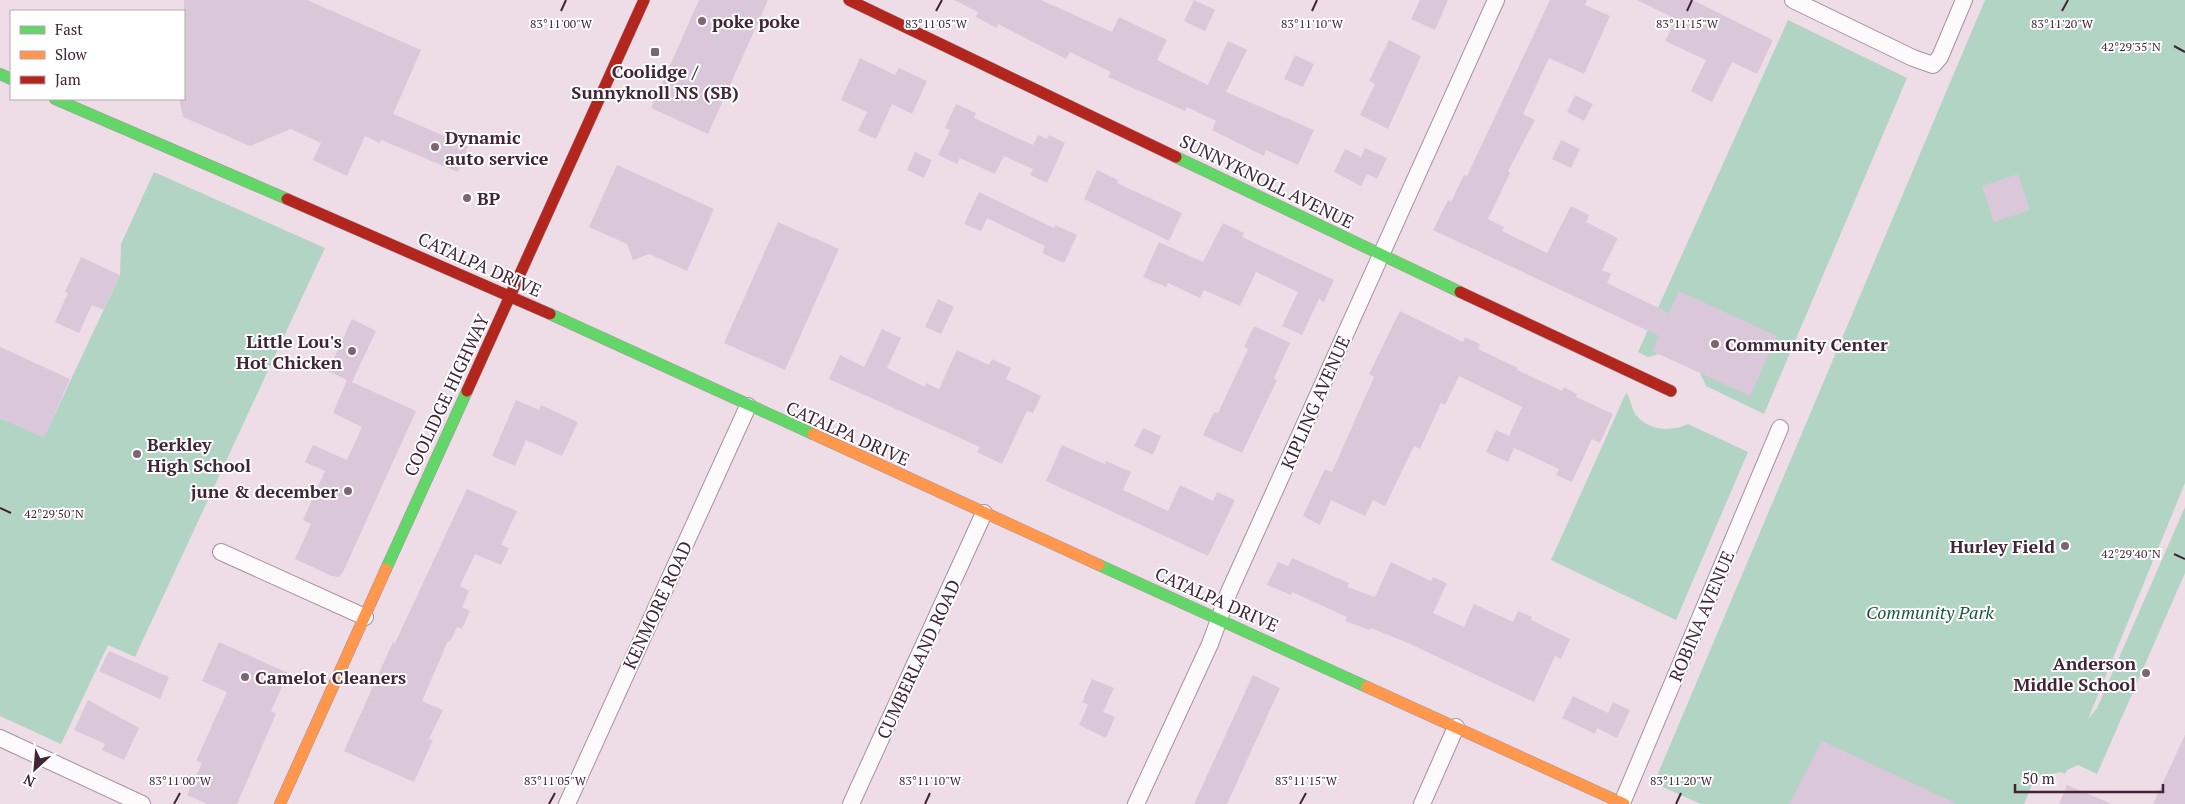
<svg xmlns="http://www.w3.org/2000/svg" width="2185" height="804" font-family="'PT Serif',serif">
  <style>
    .green { fill: #b2d4c4 }
    .building { fill: #dbc7da }
    .lines { fill: none; stroke-linecap: round; stroke-linejoin: round }
    .street-casing { stroke: #a6929f; stroke-width: 18 }
    .fast-casing { stroke: #a6929f; stroke-width: 12 }
    .slow-casing { stroke: #a6929f; stroke-width: 12 }
    .jam-casing { stroke: #a6929f; stroke-width: 12 }
    .street { stroke: #fcfafb; stroke-width: 16 }
    .fast { stroke: #63d668; stroke-width: 11 }
    .slow { stroke: #ff974d; stroke-width: 11 }
    .jam { stroke: #b3261e; stroke-width: 11 }
    .ticks { fill: none; stroke: #412436; stroke-width: 2 }
    .poi-dot { fill: #7e6574; stroke: #fff; stroke-width: 2 }
    .labels { text-anchor: middle; dominant-baseline: central; stroke-width: 4; stroke-linejoin: round; paint-order: stroke }
    .poi-label { font-size: 18px; font-weight: bold; fill: #412436; stroke: #fff; text-anchor: start }
    .street-label { font-size: 18px; fill: #412436; stroke: #fff }
    .park-label { font-size: 18px; font-style: italic; fill: #1e573f; stroke: #fff }
    .ticks-label { font-size: 12px; text-anchor: middle; fill: #412436; stroke: #fff; stroke-width: 4; stroke-linejoin: round; paint-order: stroke }
  </style>
  <rect width="100%" height="100%" fill="#eedde7"/>
  <!-- green -->
  <g class="green">
    <path d="M1985 0H2185V483L2088 719 2097 708 2185 507V573L2097 774 2078 765 2067 770 2065 774 2061 772 2035 778 2024 804H1701L1654 783Z"/>
    <path d="M1788 20 1907 78 1764 414 1706 386 1698 368 1666 352 1648 357 1638 352Z"/>
    <path d="M154 172 325 248 135 657 108 645 61 744 0 716V418L44 437 120 275 121 244Z"/>
    <path d="M1626 393C1631 398 1631 408 1636 415 1649 431 1671 432 1688 424L1748 452 1676 620 1551 560Z"/>
  </g>
  <!-- building -->
  <g class="building">
    <path d="M184 0H307L421 50 393 114 468 146 458 172 381 140 380 143 365 136 347 176 313 160 321 143 291 129 250 146 183 117 179 99H184Z"/>
    <path d="M699 0H768L708 134 651 108Z"/>
    <path d="M954 0H1041L1112 32 1119 17 1167 40 1157 60 1208 85 1228 41 1247 50 1226 92 1314 130 1298 165 1266 150 1264 156 1212 130 1216 121 1187 107 1185 111 1108 77 1111 72 1070 52 1066 59 998 24 997 28 976 17 978 12Z"/>
    <path d="M1194 0 1215 10 1205 31 1184 21Z"/>
    <path d="M1420 0H1448L1435 30 1411 19Z"/>
    <path d="M1550 0H1587L1585 5 1610 16 1584 74 1549 58 1523 114 1535 120 1508 171 1510 173 1488 219 1504 227 1502 231 1547 253 1571 206 1589 215 1586 222 1618 238 1602 270 1611 274 1607 283 1669 313 1679 291 1777 336 1750 396 1652 351 1659 336 1433 230 1448 200 1451 202 1464 175 1467 176Z"/>
    <path d="M1637 0H1693L1773 40 1757 74 1732 62 1712 102 1691 91 1706 60 1665 41 1676 19Z"/>
    <path d="M1389 40 1421 56 1388 129 1360 115 1375 84 1369 81Z"/>
    <path d="M1295 55 1314 64 1303 87 1284 79Z"/>
    <path d="M860 58 895 75 899 68 927 81 912 114 892 104 876 139 858 131 867 112 841 100Z"/>
    <path d="M1575 95 1593 104 1584 121 1567 112Z"/>
    <path d="M956 104 976 113 974 118 1033 145 1038 135 1047 139 1049 135 1065 143 1047 183 1030 175 1033 169 1004 156 995 174 960 158 957 164 938 155 950 130 945 128Z"/>
    <path d="M1561 140 1580 149 1571 168 1552 159Z"/>
    <path d="M1365 148 1387 158 1377 179 1367 174 1361 186 1334 172 1345 149 1361 157Z"/>
    <path d="M915 152 932 160 924 178 907 170Z"/>
    <path d="M617 165 714 209 687 271 649 254 633 260 627 244 589 227Z"/>
    <path d="M1097 170 1118 180 1117 183 1182 213 1169 241 1084 199Z"/>
    <path d="M2018 174 2030 210 1994 222 1982 186Z"/>
    <path d="M979 192 1054 228 1055 225 1077 235 1064 263 1042 253 1045 246 987 218 981 231 964 224Z"/>
    <path d="M778 222 839 249 785 370 724 343Z"/>
    <path d="M1223 223 1244 233 1242 237 1334 280 1324 302 1319 299 1302 335 1282 326 1298 292 1256 272 1240 306 1204 290 1200 298 1168 283 1166 287 1143 277 1159 242 1203 262Z"/>
    <path d="M81 257 120 275 103 310 92 305 79 333 55 322 68 293 65 292Z"/>
    <path d="M938 299 954 307 941 334 925 327Z"/>
    <path d="M1400 311 1463 342 1465 337 1480 344 1478 349 1518 368 1517 370 1562 391 1564 387 1577 394 1576 397 1613 414 1600 443 1592 439 1572 482 1556 475 1559 469 1514 448 1508 462 1486 452 1496 430 1509 436 1522 407 1459 376 1445 405 1441 403 1420 449 1414 446 1385 506 1373 500 1365 516 1331 500 1320 525 1303 516 1325 469 1332 472 1374 377 1369 374Z"/>
    <path d="M352 319 376 331 352 382 416 411 343 572 339 577 332 576 295 559 311 524 303 520 325 471 305 462 313 445 347 460 362 427 333 413 347 380 328 371Z"/>
    <path d="M1254 326 1290 343 1274 378 1277 380 1242 453 1203 435 1214 412 1218 413 1248 349 1244 347Z"/>
    <path d="M882 329 901 338 887 368 925 387 926 383 939 389 957 350 989 365 992 359 1011 368 1006 379 1041 396 1033 413 1027 411 1002 464 977 452 980 447 829 379 840 355 864 367Z"/>
    <path d="M0 347 70 379 44 438 0 418Z"/>
    <path d="M516 400 539 410 541 405 578 422 562 456 526 440 515 466 492 456Z"/>
    <path d="M1143 428 1161 436 1153 455 1134 446Z"/>
    <path d="M1062 445 1105 464 1106 461 1131 472 1123 490 1168 511 1180 485 1213 501 1217 492 1235 500 1208 556 1046 481Z"/>
    <path d="M467 489 517 511 501 545 509 548 501 565 475 554 460 586 469 591 462 607 470 611 462 629 457 627 450 642 448 641 422 701 443 710 429 739 433 740 414 782 344 751 393 642 395 643Z"/>
    <path d="M1292 558 1349 583 1347 587 1375 597 1391 562 1431 581 1433 577 1447 583 1433 613 1464 627 1474 604 1513 622 1518 611 1532 617 1531 620 1570 639 1561 659 1555 656 1534 702 1408 643 1371 628 1370 630 1345 621 1347 617 1292 592 1291 595 1267 585 1278 562 1288 566Z"/>
    <path d="M219 642 288 673 271 711 276 714 237 804H207L187 795 202 763 196 761 227 692 202 681Z"/>
    <path d="M109 651 169 677 160 699 99 671Z"/>
    <path d="M1253 675 1280 688 1227 804H1194Z"/>
    <path d="M1092 679 1114 688 1103 712 1115 717 1106 738 1079 725 1088 705 1082 702Z"/>
    <path d="M1573 696 1608 713 1613 702 1630 710 1617 738 1597 728 1595 734 1562 718Z"/>
    <path d="M88 700 139 728 124 760 102 750 105 744 74 730Z"/>
    <path d="M2185 735V804H2153Z"/>
    <path d="M1822 741 1957 804H1789Z"/>
    <path d="M2067 785 2112 804H2059Z"/>
  </g>
  <g class="lines">
    <!-- street casing -->
    <g class="street-casing">
      <g id="street">
        <path d="M1793 0 1913 58 1933 65 1940 57 1964 0"/>
        <path d="M221 552 365 617"/>
        <path d="M0 738 142 804"/>
        <path d="M1622 803 1780 428"/>
        <path d="M567 804 748 406"/>
        <path d="M851 804 984 513"/>
        <path d="M1136 804 1210 644 1229 592 1496 0"/>
        <path d="M1422 804 1456 727"/>
      </g>
    </g>
    <!-- fast casing -->
    <g class="fast-casing">
      <g id="fast">
        <path d="M0 74 11 79"/>
        <path d="M55 99 287 199"/>
        <path d="M1176 157 1460 292"/>
        <path d="M550 314 813 434"/>
        <path d="M1099 565 1367 687"/>
        <path d="M386 569 467 391"/>
      </g>
    </g>
    <!-- slow casing -->
    <g class="slow-casing">
      <g id="slow">
        <path d="M813 434 1099 565"/>
        <path d="M1367 687 1624 804"/>
        <path d="M280 804 386 569"/>
      </g>
    </g>
    <!-- jam casing -->
    <g class="jam-casing">
      <g id="jam">
        <path d="M849 0 1176 157"/>
        <path d="M287 199 550 314"/>
        <path d="M1460 292 1671 391"/>
        <path d="M467 391 644 0"/>
      </g>
    </g>
    <!-- street -->
    <use href="#street" class="street"/>
    <!-- fast -->
    <use href="#fast" class="fast"/>
    <!-- slow -->
    <use href="#slow" class="slow"/>
    <!-- jam -->
    <use href="#jam" class="jam"/>
  </g>
  <!-- ticks -->
  <path class="ticks" d="M561 11 566 0M936 11 942 0M1312 11 1317 0M1687 11 1692 0M2062 11 2068 0M2174 46 2185 52M0 508 11 513M2174 554 2185 559M174 804 180 793M549 804 555 793M925 804 930 793M1300 804 1306 793M1676 804 1681 793"/>
  <!-- markers -->
  <g class="poi-dot">
    <circle cx="702" cy="21" r="5"/>
    <rect x="650" y="47" width="10" height="10" rx="2.5"/>
    <circle cx="435" cy="147" r="5"/>
    <circle cx="467" cy="198" r="5"/>
    <circle cx="1715" cy="344" r="5"/>
    <circle cx="352" cy="351" r="5"/>
    <circle cx="137" cy="454" r="5"/>
    <circle cx="348" cy="491" r="5"/>
    <circle cx="2065" cy="546" r="5"/>
    <circle cx="2146" cy="673" r="5"/>
    <circle cx="245" cy="677" r="5"/>
  </g>
  <g class="labels">
    <!-- poi labels -->
    <g class="poi-label">
      <text x="712" y="21">poke poke</text>
      <text x="655" y="71" text-anchor="middle">Coolidge /<tspan x="655" dy="21">Sunnyknoll NS (SB)</tspan></text>
      <text x="445" y="137">Dynamic<tspan x="445" dy="21">auto service</tspan></text>
      <text x="477" y="198">BP</text>
      <text x="342" y="341" text-anchor="end">Little Lou's<tspan x="342" dy="21">Hot Chicken</tspan></text>
      <text x="1725" y="344">Community Center</text>
      <text x="147" y="444">Berkley<tspan x="147" dy="21">High School</tspan></text>
      <text x="338" y="491" text-anchor="end">june &amp; december</text>
      <text x="2055" y="546" text-anchor="end">Hurley Field</text>
      <text x="2136" y="663" text-anchor="end">Anderson<tspan x="2136" dy="21">Middle School</tspan></text>
      <text x="255" y="677">Camelot Cleaners</text>
    </g>
    <!-- street labels -->
    <g class="street-label">
      <text transform="translate(1267 181) rotate(26)">SUNNYKNOLL AVENUE</text>
      <text transform="translate(480 264) rotate(24)">CATALPA DRIVE</text>
      <text transform="translate(446 395) rotate(-65)">COOLIDGE HIGHWAY</text>
      <text transform="translate(1315 402) rotate(-66)">KIPLING AVENUE</text>
      <text transform="translate(848 433) rotate(24)">CATALPA DRIVE</text>
      <text transform="translate(1217 599) rotate(24)">CATALPA DRIVE</text>
      <text transform="translate(657 605) rotate(-65)">KENMORE ROAD</text>
      <text transform="translate(1701 616) rotate(-67)">ROBINA AVENUE</text>
      <text transform="translate(918 659) rotate(-65)">CUMBERLAND ROAD</text>
    </g>
    <!-- park labels -->
    <g class="park-label">
      <text x="1930" y="612">Community Park</text>
    </g>
  </g>
  <g class="ticks-label">
    <text x="561" y="28">83°11'00"W</text>
    <text x="936" y="28">83°11'05"W</text>
    <text x="1312" y="28">83°11'10"W</text>
    <text x="1687" y="28">83°11'15"W</text>
    <text x="2062" y="28">83°11'20"W</text>
    <text x="2131" y="51">42°29'35"N</text>
    <text x="54" y="518">42°29'50"N</text>
    <text x="2131" y="558">42°29'40"N</text>
    <text x="180" y="785">83°11'00"W</text>
    <text x="555" y="785">83°11'05"W</text>
    <text x="930" y="785">83°11'10"W</text>
    <text x="1306" y="785">83°11'15"W</text>
    <text x="1681" y="785">83°11'20"W</text>
  </g>
  <!-- legend -->
  <rect x="10" y="10" width="175" height="90" fill="#ffffff" stroke="#b3a7af"/>
  <rect x="20" y="26" width="25" height="8" fill="#63d668" stroke="#b3a7af"/>
  <text x="55" y="35" font-size="15" fill="#412436">Fast</text>
  <rect x="20" y="51" width="25" height="8" fill="#ff974d" stroke="#b3a7af"/>
  <text x="55" y="60" font-size="15" fill="#412436">Slow</text>
  <rect x="20" y="76" width="25" height="8" fill="#b3261e" stroke="#b3a7af"/>
  <text x="55" y="85" font-size="15" fill="#412436">Jam</text>
  <!-- north arrow -->
  <g transform="translate(35 769) rotate(206)" stroke="#ffffff" stroke-width="4" paint-order="stroke">
  <path d="M0-4L9 19L0 12L-9 19Z" fill="#412436"/>
  <text y="-8" font-size="14" font-weight="bold" text-anchor="middle" fill="#412436">N</text>
  </g>
  <!-- scale -->
  <path d="M2015 784v8h148v-8" fill="none" stroke="#412436" stroke-width="2.5"/>
  <text x="2022" y="784" font-size="15" fill="#412436" stroke="#ffffff" stroke-width="4" paint-order="stroke">50 m</text>
</svg>
